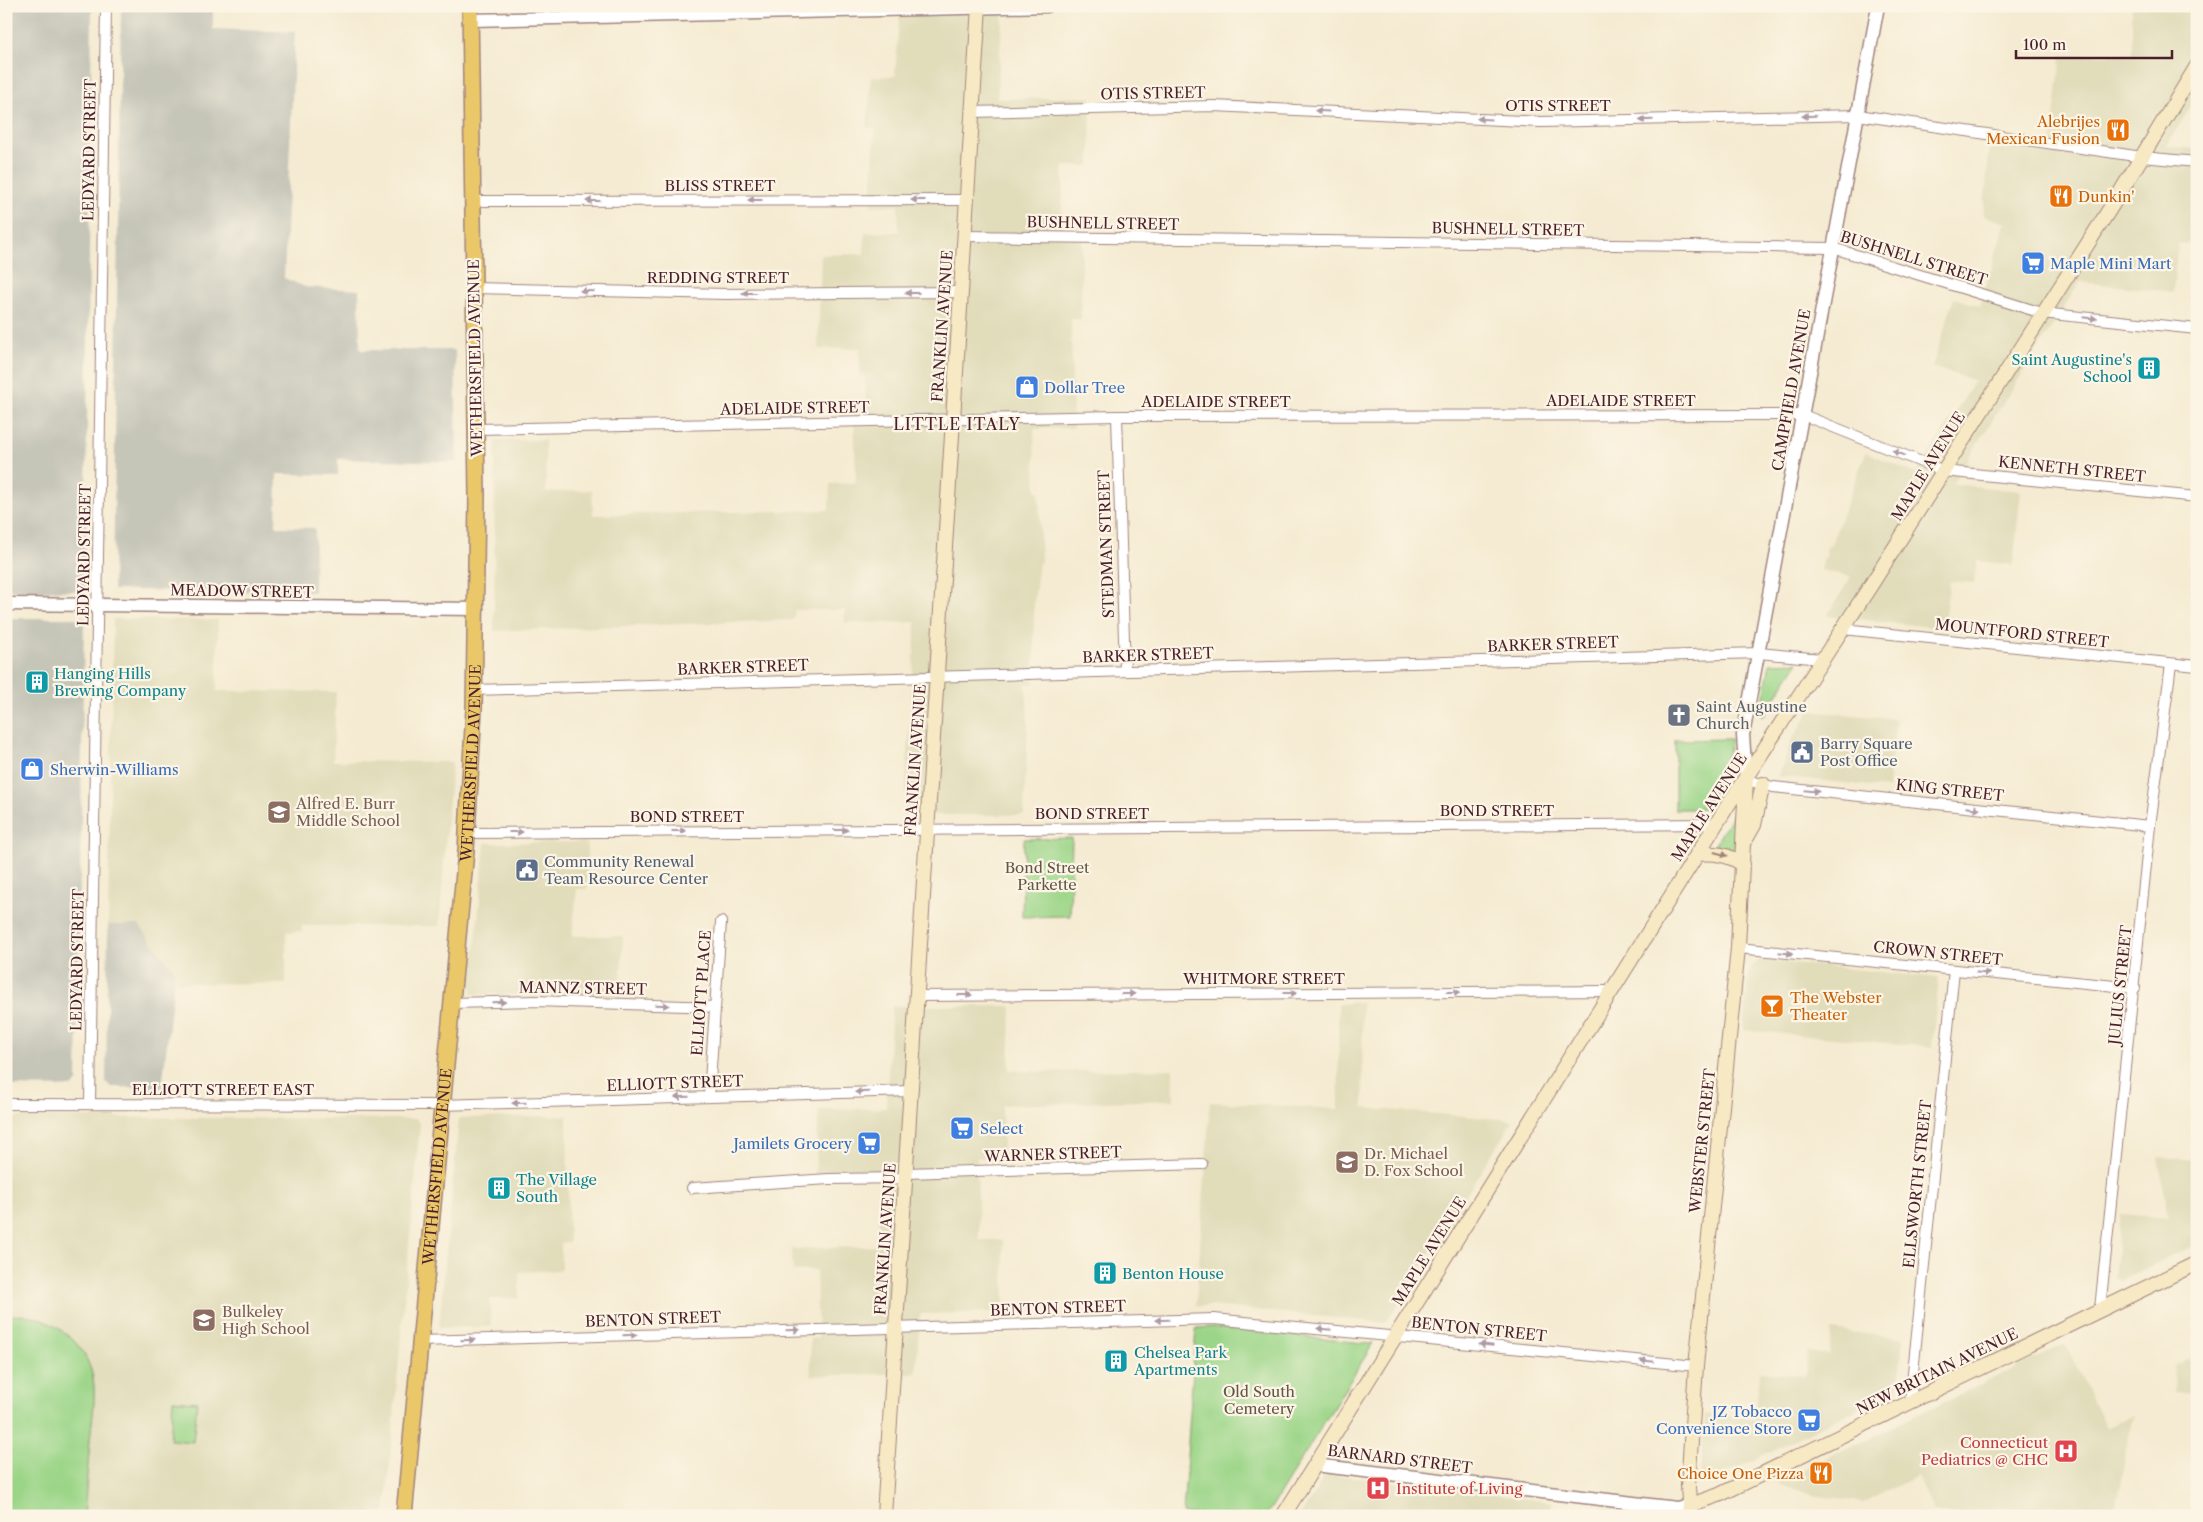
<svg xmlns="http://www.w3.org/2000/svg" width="2203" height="1522" font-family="'Libre Caslon Text',serif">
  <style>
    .built { fill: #e1dcba }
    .industrial { fill: #c5c5b8 }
    .green { fill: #9bd588; stroke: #727a5a }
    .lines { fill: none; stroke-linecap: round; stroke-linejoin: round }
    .minor-casing { stroke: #a0857e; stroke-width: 12 }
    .tertiary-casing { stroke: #a0857e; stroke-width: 15 }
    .secondary-casing { stroke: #a0857e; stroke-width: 16 }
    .primary-casing { stroke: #a0857e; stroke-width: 18 }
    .minor { stroke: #fff; stroke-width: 10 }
    .tertiary { stroke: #fff; stroke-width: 12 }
    .secondary { stroke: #f7e9c3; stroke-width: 14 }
    .primary { stroke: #eac769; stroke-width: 15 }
    .oneway { fill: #ae9aa0 }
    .oneway2 { fill: #a08477 }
    .labels { text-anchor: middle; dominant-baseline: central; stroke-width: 4.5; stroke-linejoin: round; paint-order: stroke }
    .street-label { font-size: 15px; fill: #4a1f2b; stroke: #fcf5e5 }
    .food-label { font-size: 15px; fill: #c56008; stroke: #fcf5e5; text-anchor: end }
    .shop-label { font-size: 15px; fill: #366cbe; stroke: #fcf5e5; text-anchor: start }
    .culture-label { font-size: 15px; fill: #0d838f; stroke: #fcf5e5; text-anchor: start }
    .worship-label { font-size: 15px; fill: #5b616d; stroke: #fcf5e5; text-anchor: start }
    .service-label { font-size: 15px; fill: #4e5e75; stroke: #fcf5e5; text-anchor: start }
    .education-label { font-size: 15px; fill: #785e54; stroke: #fcf5e5; text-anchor: start }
    .park-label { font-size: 15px; fill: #625647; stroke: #fcf5e5 }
    .health-label { font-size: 15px; fill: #be3a42; stroke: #fcf5e5; text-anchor: end }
    .neighbourhood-label { font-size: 16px; letter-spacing: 1px; fill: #4a1f2b; stroke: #fcf5e5 }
  </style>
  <rect width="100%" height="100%" fill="#fcf5e5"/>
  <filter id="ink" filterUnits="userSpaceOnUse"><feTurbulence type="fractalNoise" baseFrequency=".02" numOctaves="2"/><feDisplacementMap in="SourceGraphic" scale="10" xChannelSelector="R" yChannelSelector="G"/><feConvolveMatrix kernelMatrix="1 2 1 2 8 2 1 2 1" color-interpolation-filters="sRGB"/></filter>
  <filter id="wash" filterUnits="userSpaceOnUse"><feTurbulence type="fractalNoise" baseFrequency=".0096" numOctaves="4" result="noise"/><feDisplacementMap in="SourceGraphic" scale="20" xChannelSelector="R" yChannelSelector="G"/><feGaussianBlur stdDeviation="1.12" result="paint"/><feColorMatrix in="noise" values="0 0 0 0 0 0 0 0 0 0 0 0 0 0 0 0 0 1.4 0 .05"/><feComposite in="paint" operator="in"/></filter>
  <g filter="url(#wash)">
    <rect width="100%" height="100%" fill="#f5ebd2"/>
    <!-- built -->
    <g class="built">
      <path d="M900 6H1003L997 99 1091 97 1090 166H1064L1061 223H1082L1081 319H1071L1073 428 1034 429 1036 491H1039L1041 563H1039L1034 601V684H1026L1028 719 1024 815H904L916 622 845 623V610H795L793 620 494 631 495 441 545 440 546 492 592 490 593 515 829 510 830 484 856 483 854 408H866L865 376H860V348L818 349 821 255 864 254 865 233 899 232 898 206H871L875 128H867L871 77 895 76Z"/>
      <path d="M2132 6H2197V97L2166 146 2197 149V245L2178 243 2173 292 2080 282 1952 484 2021 491 2013 565 1977 561 1974 583 1950 581 1943 628 1827 616 1851 577 1821 570 1823 559 1826 557 1827 546 1830 547 1866 452 1916 474 1975 381 1932 367 1954 298 1980 306 2005 223 1983 215 1990 144 2050 154 2061 56 2132 54Z"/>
      <path d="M113 619 218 620 217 691 336 692 333 761 452 762 439 926H302V931L286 932V984L174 983 175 971 139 925H108Z"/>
      <path d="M1810 711 1896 719 1888 788 1779 776 1791 741Z"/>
      <path d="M587 842V889H577L572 936H623L620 996 471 994 485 843Z"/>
      <path d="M1761 960 1939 978 1932 1047 1743 1030 1748 974 1753 965Z"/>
      <path d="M1362 1002 1363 1108 1513 1120 1386 1323 1213 1306H1196L1210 1102 1339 1109 1338 1004Z"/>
      <path d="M892 1006H1011L1009 1070 1038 1072 1173 1069 1174 1100 1002 1105 1003 1157 977 1158 979 1240H1003L1005 1312 920 1314 916 1373 811 1376 810 1339 818 1338 816 1270 793 1271 792 1249 877 1246 882 1173 815 1176 819 1110 886 1108Z"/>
      <path d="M567 1116 569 1242 561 1243V1270L519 1272V1298L490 1299 491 1326 439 1328 459 1118Z"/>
      <path d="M6 1117 416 1119 420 1124 385 1516H6Z"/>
      <path d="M2158 1157 2197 1160V1244L2120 1281 2114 1277 2121 1214 2169 1218Z"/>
      <path d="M1831 1330 1903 1338 1898 1389 1712 1480H1705L1701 1477 1700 1473 1705 1414 1755 1419 1760 1372 1805 1376 1807 1352 1829 1354Z"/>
      <path d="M2065 1343 2106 1428 2133 1415 2114 1516H1973L1934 1511 1917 1476 1862 1503 1812 1495 1777 1483Z"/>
      <path d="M2197 1354V1394L2175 1392 2173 1365Z"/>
      <path d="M1326 1474 1552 1502 1551 1516H1300Z"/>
      <path d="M1599 1508 1647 1513 1664 1516H1598Z"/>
    </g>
    <!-- industrial -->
    <g class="industrial">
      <path d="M6 6H92L85 591 6 590Z"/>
      <path d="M121 6H213V29L295 32 284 278 305 287 359 290 360 350H455L457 462 338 459V475L277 474 276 527 315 528 314 592 113 590Z"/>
      <path d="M6 618H84L77 1082 72 1087 6 1086Z"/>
      <path d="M108 925H139L175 971 162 1088 111 1087 106 1082Z"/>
    </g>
    <!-- green -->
    <g class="green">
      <path d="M1798 662 1764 715 1763 716 1761 714 1770 663Z"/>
      <path d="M1731 739 1725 764 1706 809H1675V740Z"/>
      <path d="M1738 806 1736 852 1726 846H1714Z"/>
      <path d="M1072 838 1070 916 1022 917 1024 839Z"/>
      <path d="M25 1315C61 1322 91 1348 94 1386 95 1404 92 1422 90 1440 88 1465 86 1490 84 1516H6V1316Z"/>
      <path d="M1212 1327 1373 1344 1266 1516 1183 1514 1196 1328Z"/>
      <path d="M173 1400 197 1402 193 1442 170 1440Z"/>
    </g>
  </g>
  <g filter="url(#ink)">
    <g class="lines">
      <!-- minor casing -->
      <g class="minor-casing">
        <g id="minor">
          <path d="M972 112 1214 106 1541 122 1858 115 2142 157 2197 162"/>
          <path d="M473 201 967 200"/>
          <path d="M964 236 1833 248 2042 313 2197 329"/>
          <path d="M475 288 725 294 961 292"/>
          <path d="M1117 416 1125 671"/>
          <path d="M476 429 1117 416 1803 415 1944 471 2197 497"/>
          <path d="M1843 629 2197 666"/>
          <path d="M475 690 1759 653 1821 659"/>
          <path d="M1746 780 1773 787 2150 826"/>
          <path d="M467 833 1716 824"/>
          <path d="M1738 948 2135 988"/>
          <path d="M916 996 1611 991"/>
          <path d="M451 1003 535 1001 715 1007"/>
          <path d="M709 1096 721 922"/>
          <path d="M6 1104 440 1105 911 1091"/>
          <path d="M90 1104 106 6"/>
          <path d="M905 1173 1202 1164"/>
          <path d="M692 1188 829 1179 905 1178"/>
          <path d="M2100 1309 2150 826 2171 664"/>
          <path d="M419 1341 1214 1319 1696 1366"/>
          <path d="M1910 1402 1954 970"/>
        </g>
      </g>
      <!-- tertiary casing -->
      <g class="tertiary-casing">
        <g id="tertiary">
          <path d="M470 20 1047 6"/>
          <path d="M6 604 477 609"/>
          <path d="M1746 780 1743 735 1878 6"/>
          <path d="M1314 1465 1676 1508 1690 1505"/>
        </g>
      </g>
      <!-- secondary casing -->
      <g class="secondary-casing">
        <g id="secondary">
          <path d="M1746 839 1754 825 1763 784"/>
          <path d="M1697 854C1715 852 1728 855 1743 864"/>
          <path d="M1690 1505 1719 1495 2197 1263"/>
          <path d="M884 1516 979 6"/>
          <path d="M1283 1516 1728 805 1871 585 2118 196 2197 66"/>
          <path d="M1690 1516 1688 1486 1696 1366 1738 948 1746 780"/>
        </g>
      </g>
      <!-- primary casing -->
      <g class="primary-casing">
        <g id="primary">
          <path id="s1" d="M404 1516 466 851 474 709 477 495 470 6"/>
        </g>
      </g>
      <!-- minor -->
      <use href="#minor" class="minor"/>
      <!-- tertiary -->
      <use href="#tertiary" class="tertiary"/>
      <!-- secondary -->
      <use href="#secondary" class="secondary"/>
      <!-- primary -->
      <use href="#primary" class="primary"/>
    </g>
    <!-- one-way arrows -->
    <defs><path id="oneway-solid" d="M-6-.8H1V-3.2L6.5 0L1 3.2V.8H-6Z" transform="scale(1.25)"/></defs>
    <g class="oneway">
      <use href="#oneway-solid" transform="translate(1322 111) rotate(-177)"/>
      <use href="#oneway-solid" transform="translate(1809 116) rotate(179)"/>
      <use href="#oneway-solid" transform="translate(1484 119) rotate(-177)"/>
      <use href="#oneway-solid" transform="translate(1646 120) rotate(179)"/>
      <use href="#oneway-solid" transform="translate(755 200) rotate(180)"/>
      <use href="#oneway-solid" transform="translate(918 200) rotate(180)"/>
      <use href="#oneway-solid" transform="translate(593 201) rotate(180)"/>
      <use href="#oneway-solid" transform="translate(587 291) rotate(-179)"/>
      <use href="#oneway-solid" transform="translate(749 293) rotate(180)"/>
      <use href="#oneway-solid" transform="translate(912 293) rotate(180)"/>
      <use href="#oneway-solid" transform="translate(2090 318) rotate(6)"/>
      <use href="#oneway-solid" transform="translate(1899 453) rotate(-158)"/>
      <use href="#oneway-solid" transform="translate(1812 791) rotate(6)"/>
      <use href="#oneway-solid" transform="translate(1973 808) rotate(6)"/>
      <use href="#oneway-solid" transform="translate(841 830)"/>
      <use href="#oneway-solid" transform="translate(679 831)"/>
      <use href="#oneway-solid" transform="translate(516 832)"/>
      <use href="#oneway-solid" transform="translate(1786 953) rotate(6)"/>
      <use href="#oneway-solid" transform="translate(1983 973) rotate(6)"/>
      <use href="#oneway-solid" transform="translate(1453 992)"/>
      <use href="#oneway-solid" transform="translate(1290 993)"/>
      <use href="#oneway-solid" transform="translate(1128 994)"/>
      <use href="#oneway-solid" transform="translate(965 995)"/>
      <use href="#oneway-solid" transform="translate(499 1002) rotate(-1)"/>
      <use href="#oneway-solid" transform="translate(662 1005) rotate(2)"/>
      <use href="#oneway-solid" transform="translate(862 1092) rotate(178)"/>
      <use href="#oneway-solid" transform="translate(682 1097) rotate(178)"/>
      <use href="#oneway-solid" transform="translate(519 1103) rotate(178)"/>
      <use href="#oneway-solid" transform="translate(1162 1320) rotate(179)"/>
      <use href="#oneway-solid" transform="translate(1324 1329) rotate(-175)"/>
      <use href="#oneway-solid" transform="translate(793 1330) rotate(-2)"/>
      <use href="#oneway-solid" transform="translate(630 1335) rotate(-2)"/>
      <use href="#oneway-solid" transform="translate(468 1340) rotate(-2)"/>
      <use href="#oneway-solid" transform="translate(1486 1345) rotate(-174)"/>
      <use href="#oneway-solid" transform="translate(1647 1361) rotate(-174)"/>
    </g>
    <use class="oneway2" href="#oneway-solid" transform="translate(1721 854) rotate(15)"/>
  </g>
  <!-- icons -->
  <defs>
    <g id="restaurant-square" transform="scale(1.25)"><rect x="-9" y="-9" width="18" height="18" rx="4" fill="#e8710a" stroke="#fcf5e5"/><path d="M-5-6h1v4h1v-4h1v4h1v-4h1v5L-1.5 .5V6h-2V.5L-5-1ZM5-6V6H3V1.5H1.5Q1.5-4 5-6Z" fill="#fff"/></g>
    <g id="supermarket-square" transform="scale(1.25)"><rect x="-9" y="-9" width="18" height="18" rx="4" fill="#3f7fe0" stroke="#fcf5e5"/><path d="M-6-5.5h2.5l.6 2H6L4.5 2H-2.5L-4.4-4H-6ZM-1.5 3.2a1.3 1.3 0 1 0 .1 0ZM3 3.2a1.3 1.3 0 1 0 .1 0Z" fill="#fff"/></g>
    <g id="building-square" transform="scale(1.25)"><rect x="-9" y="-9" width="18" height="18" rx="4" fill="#0f9aa8" stroke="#fcf5e5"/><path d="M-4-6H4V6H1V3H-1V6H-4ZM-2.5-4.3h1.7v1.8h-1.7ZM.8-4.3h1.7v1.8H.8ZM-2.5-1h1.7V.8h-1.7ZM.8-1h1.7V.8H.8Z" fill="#fff"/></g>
    <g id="shop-square" transform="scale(1.25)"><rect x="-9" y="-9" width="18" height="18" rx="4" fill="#3f7fe0" stroke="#fcf5e5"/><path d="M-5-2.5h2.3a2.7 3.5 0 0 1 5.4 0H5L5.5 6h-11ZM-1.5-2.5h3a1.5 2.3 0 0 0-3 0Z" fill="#fff"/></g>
    <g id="church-square" transform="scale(1.25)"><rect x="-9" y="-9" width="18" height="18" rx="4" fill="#6b7280" stroke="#fcf5e5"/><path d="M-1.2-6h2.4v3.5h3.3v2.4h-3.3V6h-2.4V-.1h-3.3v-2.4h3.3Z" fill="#fff"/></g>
    <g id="civic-square" transform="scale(1.25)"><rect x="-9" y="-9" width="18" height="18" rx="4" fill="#5c6f8a" stroke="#fcf5e5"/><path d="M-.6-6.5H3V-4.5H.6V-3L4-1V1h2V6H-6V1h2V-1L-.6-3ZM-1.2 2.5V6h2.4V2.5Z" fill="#fff"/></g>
    <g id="school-square" transform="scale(1.25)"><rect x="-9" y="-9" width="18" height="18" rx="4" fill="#8d6e63" stroke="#fcf5e5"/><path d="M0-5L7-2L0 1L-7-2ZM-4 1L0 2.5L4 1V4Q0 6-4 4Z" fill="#fff"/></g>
    <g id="bar-square" transform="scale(1.25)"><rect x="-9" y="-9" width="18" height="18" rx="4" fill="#e8710a" stroke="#fcf5e5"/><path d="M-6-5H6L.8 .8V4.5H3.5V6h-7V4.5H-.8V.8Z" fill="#fff"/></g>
    <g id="hospital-square" transform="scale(1.25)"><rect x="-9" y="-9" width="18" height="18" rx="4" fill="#e0444e" stroke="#fcf5e5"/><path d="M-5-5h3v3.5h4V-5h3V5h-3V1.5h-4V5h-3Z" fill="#fff"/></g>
  </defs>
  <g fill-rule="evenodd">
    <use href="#restaurant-square" x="2118" y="130"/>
    <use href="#restaurant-square" x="2061" y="196"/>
    <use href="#supermarket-square" x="2033" y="263"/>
    <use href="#building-square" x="2149" y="368"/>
    <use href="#shop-square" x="1027" y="387"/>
    <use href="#building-square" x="37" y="682"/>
    <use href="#church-square" x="1679" y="715"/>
    <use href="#civic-square" x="1802" y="752"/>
    <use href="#shop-square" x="32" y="769"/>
    <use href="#school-square" x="279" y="812"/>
    <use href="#civic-square" x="527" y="870"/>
    <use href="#bar-square" x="1772" y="1006"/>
    <use href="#supermarket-square" x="962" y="1128"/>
    <use href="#supermarket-square" x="869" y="1143"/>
    <use href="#school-square" x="1347" y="1162"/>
    <use href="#building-square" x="499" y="1188"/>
    <use href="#building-square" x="1105" y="1273"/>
    <use href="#school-square" x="204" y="1320"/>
    <use href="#building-square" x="1116" y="1361"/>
    <use href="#supermarket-square" x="1809" y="1420"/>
    <use href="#hospital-square" x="2066" y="1451"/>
    <use href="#restaurant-square" x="1821" y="1473"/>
    <use href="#hospital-square" x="1378" y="1488"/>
  </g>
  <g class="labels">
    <!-- street labels -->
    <g class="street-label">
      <text transform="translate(1153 93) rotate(-1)">OTIS STREET</text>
      <text x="1558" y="105">OTIS STREET</text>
      <text transform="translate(89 150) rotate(-89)">LEDYARD STREET</text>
      <text x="720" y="185">BLISS STREET</text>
      <text transform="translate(1103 223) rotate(1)">BUSHNELL STREET</text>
      <text transform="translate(1508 229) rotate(1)">BUSHNELL STREET</text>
      <text transform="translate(1914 258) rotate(17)">BUSHNELL STREET</text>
      <text x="718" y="277">REDDING STREET</text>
      <text transform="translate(942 326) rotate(-86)">FRANKLIN AVENUE</text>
      <text transform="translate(475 358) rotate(-91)">WETHERSFIELD AVENUE</text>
      <text transform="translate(1791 390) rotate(-80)">CAMPFIELD AVENUE</text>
      <text x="1621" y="400">ADELAIDE STREET</text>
      <text x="1216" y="401">ADELAIDE STREET</text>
      <text transform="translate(795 408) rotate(-1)">ADELAIDE STREET</text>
      <text transform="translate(1928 466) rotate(-58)">MAPLE AVENUE</text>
      <text transform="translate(2072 469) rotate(6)">KENNETH STREET</text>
      <text transform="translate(1106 544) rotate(-92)">STEDMAN STREET</text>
      <text transform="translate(84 555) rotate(-89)">LEDYARD STREET</text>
      <text transform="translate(242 591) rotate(1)">MEADOW STREET</text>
      <text transform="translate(2022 633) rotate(6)">MOUNTFORD STREET</text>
      <text transform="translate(1553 644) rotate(-2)">BARKER STREET</text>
      <text transform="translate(1148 655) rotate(-2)">BARKER STREET</text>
      <text transform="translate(743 667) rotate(-2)">BARKER STREET</text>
      <text transform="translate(915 760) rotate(-86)">FRANKLIN AVENUE</text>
      <text stroke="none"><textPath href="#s1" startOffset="756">WETHERSFIELD AVENUE</textPath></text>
      <text transform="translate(1950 790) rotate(6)">KING STREET</text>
      <text transform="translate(1709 807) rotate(-57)">MAPLE AVENUE</text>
      <text x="1497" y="810">BOND STREET</text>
      <text x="1092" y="813">BOND STREET</text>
      <text x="687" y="816">BOND STREET</text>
      <text transform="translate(1938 953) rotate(6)">CROWN STREET</text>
      <text transform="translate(77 960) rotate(-89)">LEDYARD STREET</text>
      <text x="1264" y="978">WHITMORE STREET</text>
      <text transform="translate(2120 985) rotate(-84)">JULIUS STREET</text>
      <text transform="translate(583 988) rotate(1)">MANNZ STREET</text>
      <text transform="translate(701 993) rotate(-86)">ELLIOTT PLACE</text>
      <text transform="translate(675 1083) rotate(-2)">ELLIOTT STREET</text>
      <text x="223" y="1089">ELLIOTT STREET EAST</text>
      <text transform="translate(1702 1141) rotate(-84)">WEBSTER STREET</text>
      <text transform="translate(1053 1154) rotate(-2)">WARNER STREET</text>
      <text stroke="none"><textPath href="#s1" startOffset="351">WETHERSFIELD AVENUE</textPath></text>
      <text transform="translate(1917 1184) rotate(-84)">ELLSWORTH STREET</text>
      <text transform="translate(885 1239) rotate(-86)">FRANKLIN AVENUE</text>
      <text transform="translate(1429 1251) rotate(-58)">MAPLE AVENUE</text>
      <text transform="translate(1058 1308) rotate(-2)">BENTON STREET</text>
      <text transform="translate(653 1319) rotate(-2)">BENTON STREET</text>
      <text transform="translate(1479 1329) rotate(6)">BENTON STREET</text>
      <text transform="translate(1937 1371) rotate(-26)">NEW BRITAIN AVENUE</text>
      <text transform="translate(1400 1459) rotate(7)">BARNARD STREET</text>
    </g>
    <!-- food labels -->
    <g class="food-label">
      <text x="2100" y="121">Alebrijes<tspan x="2100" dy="17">Mexican Fusion</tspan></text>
      <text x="2078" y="196" text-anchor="start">Dunkin'</text>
      <text x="1790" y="997" text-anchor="start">The Webster<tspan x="1790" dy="17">Theater</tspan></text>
      <text x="1804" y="1473">Choice One Pizza</text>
    </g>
    <!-- shop labels -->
    <g class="shop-label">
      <text x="2050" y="263">Maple Mini Mart</text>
      <text x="1044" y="387">Dollar Tree</text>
      <text x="50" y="769">Sherwin-Williams</text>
      <text x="980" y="1128">Select</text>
      <text x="852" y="1143" text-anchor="end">Jamilets Grocery</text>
      <text x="1792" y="1411" text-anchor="end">JZ Tobacco<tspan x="1792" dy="17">Convenience Store</tspan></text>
    </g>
    <!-- culture labels -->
    <g class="culture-label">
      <text x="2132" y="359" text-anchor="end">Saint Augustine's<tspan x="2132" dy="17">School</tspan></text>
      <text x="54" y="673">Hanging Hills<tspan x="54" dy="17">Brewing Company</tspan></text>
      <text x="516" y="1179">The Village<tspan x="516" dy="17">South</tspan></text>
      <text x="1122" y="1273">Benton House</text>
      <text x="1134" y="1352">Chelsea Park<tspan x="1134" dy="17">Apartments</tspan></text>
    </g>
    <!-- worship labels -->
    <g class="worship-label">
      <text x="1696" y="706">Saint Augustine<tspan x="1696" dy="17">Church</tspan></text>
    </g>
    <!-- service labels -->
    <g class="service-label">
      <text x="1820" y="743">Barry Square<tspan x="1820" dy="17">Post Office</tspan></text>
      <text x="544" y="861">Community Renewal<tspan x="544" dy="17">Team Resource Center</tspan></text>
    </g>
    <!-- education labels -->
    <g class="education-label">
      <text x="296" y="803">Alfred E. Burr<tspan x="296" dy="17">Middle School</tspan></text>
      <text x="1364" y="1153">Dr. Michael<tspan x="1364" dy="17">D. Fox School</tspan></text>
      <text x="222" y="1311">Bulkeley<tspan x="222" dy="17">High School</tspan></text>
    </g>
    <!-- park labels -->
    <g class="park-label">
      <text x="1047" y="867">Bond Street<tspan x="1047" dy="17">Parkette</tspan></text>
      <text x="1259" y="1391">Old South<tspan x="1259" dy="17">Cemetery</tspan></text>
    </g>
    <!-- health labels -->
    <g class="health-label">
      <text x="2048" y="1442">Connecticut<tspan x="2048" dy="17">Pediatrics @ CHC</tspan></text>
      <text x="1396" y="1488" text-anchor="start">Institute of Living</text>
    </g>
    <!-- neighbourhood labels -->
    <g class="neighbourhood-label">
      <text x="957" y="424">LITTLE ITALY</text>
    </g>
  </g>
  <!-- margin -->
  <rect width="2203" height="1522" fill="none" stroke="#fcf5e5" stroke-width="25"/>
  <!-- scale -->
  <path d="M2016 50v8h156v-8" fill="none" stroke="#4a1f2b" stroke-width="2.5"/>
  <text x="2023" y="50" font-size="15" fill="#4a1f2b" stroke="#fcf5e5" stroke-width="4" paint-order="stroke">100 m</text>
</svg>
